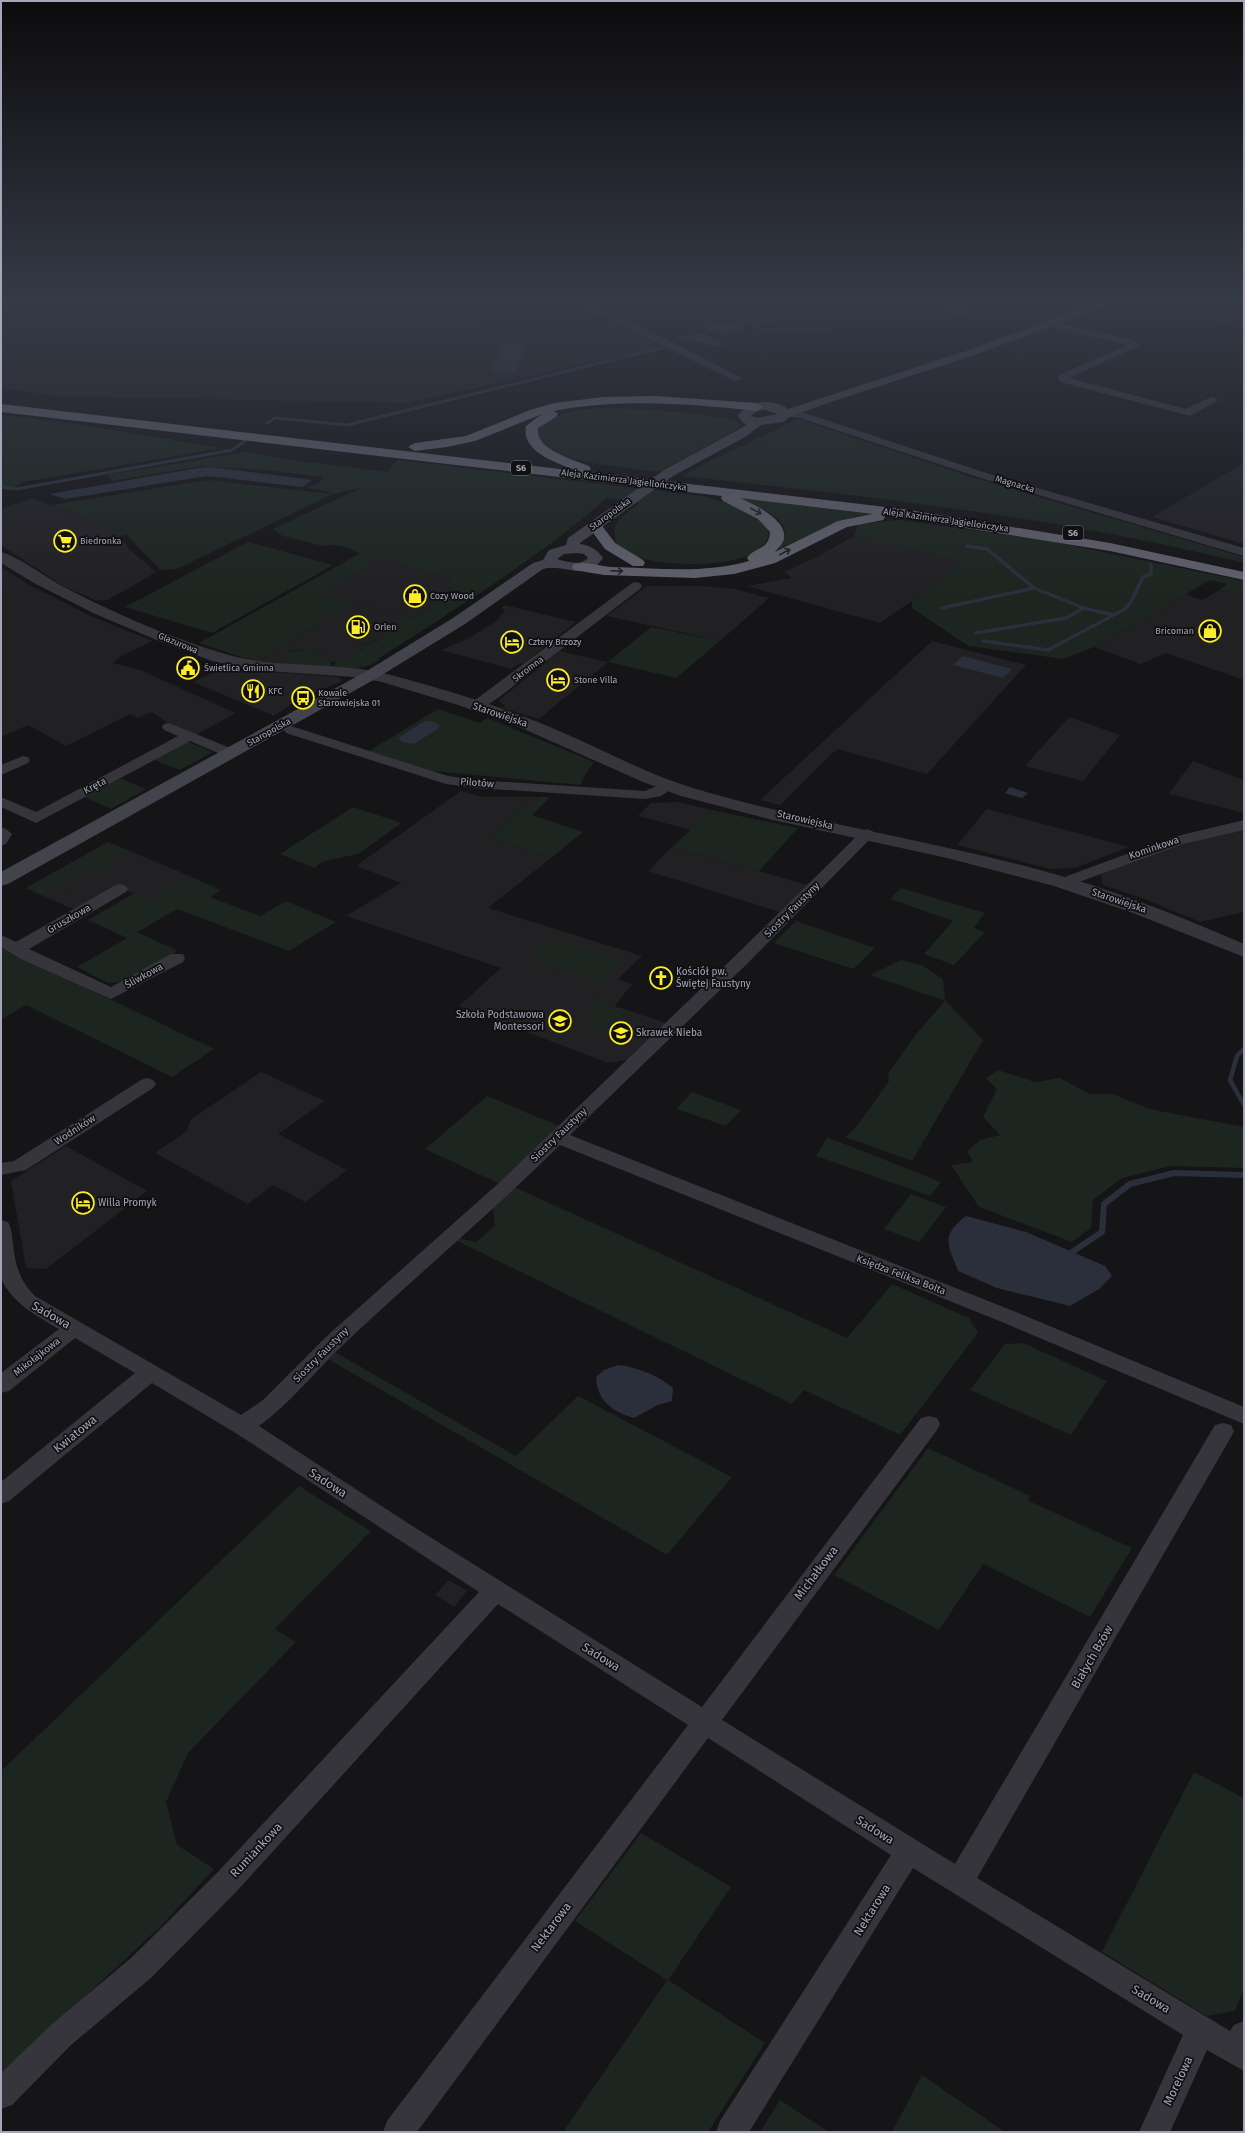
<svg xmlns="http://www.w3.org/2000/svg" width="1245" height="2133" font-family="'Fira Sans',sans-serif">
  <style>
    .built { fill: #212023 }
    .green { fill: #1c251f; fill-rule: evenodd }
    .water { fill: #2a2f3b }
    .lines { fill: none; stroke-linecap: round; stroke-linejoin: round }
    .stream-far3 { stroke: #2a2f3b; stroke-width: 3 }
    .stream-far2 { stroke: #2a2f3b; stroke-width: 3.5 }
    .stream-far1 { stroke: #2a2f3b; stroke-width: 4.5 }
    .stream { stroke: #2a2f3b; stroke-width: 6 }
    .minor { fill: #36353c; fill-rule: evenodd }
    .tertiary { fill: #36353c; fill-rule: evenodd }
    .secondary { fill: #43434c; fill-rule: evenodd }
    .motorway { fill: #61616d; fill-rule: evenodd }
    .oneway { stroke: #201f23 }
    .labels { text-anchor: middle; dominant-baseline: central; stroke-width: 3.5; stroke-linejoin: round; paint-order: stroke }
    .shield { fill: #100f11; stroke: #787985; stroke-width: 1 }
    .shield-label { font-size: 9px; font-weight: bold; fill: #a5a6b7 }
    .far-street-label { font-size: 9px; fill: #a5a6b7; stroke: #100f11 }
    .far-poi-label { font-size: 9px; fill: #a5a6b7; stroke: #100f11; text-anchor: start }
    .street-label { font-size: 10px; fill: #a5a6b7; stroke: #100f11 }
    .poi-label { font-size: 10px; fill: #a5a6b7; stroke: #100f11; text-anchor: start }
    .near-street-label { font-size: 12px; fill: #a5a6b7; stroke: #100f11 }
  </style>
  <rect width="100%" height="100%" fill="#151416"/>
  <!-- built -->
  <g class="built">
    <path d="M1 301H496L483 331 589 335 591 327 611 322 655 344 648 350 406 403 56 396 1 388Z"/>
    <path d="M1213 301H1244V328L1207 321Z"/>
    <path d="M1244 463V544L1152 517Z"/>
    <path d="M32 498 100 524 120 537 130 550 156 572 108 600 97 601 63 586 1 545V509Z"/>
    <path d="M854 536 962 562 912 601 880 623 747 586 791 578 784 572 817 557Z"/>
    <path d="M380 559 448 576 450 594 413 619 397 615 403 620 401 626 381 639 357 647 364 649 348 660 341 658 335 662 315 657 322 652 300 651 303 649 292 651 285 662 287 664 260 661 274 650 352 603 320 594Z"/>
    <path d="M1 567 24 582 93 617 153 641 121 656 113 663 140 670 236 713 196 735 171 725 152 712 138 718 130 714 66 746 28 725 1 737Z"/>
    <path d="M647 586H701L735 589 769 598 720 641 607 616Z"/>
    <path d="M1218 591 1232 592 1244 595V680L1166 653 1141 664 1094 647 1185 594 1202 600Z"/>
    <path d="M505 605 576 622 523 664 520 663 511 669 441 650 469 638 496 621 505 610 501 608Z"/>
    <path d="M932 641 1026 665 927 774 837 749 780 805 760 800Z"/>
    <path d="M560 651 608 662 539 719 502 708 505 706 498 701Z"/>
    <path d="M223 668 338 677 342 681 307 696 304 695 274 716 193 682Z"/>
    <path d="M1069 717 1120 735 1083 781 1025 766Z"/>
    <path d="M1193 761 1244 780V813L1169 794Z"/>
    <path d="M461 791 483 797H537L490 838 551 858 488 908 642 956 618 979 632 984 615 1006 666 1023 628 1060 608 1063 459 1006 501 968 346 916 401 883 356 866Z"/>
    <path d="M678 802 712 810 691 830 638 816 651 803Z"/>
    <path d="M987 809 1129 847 1075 868 1050 869 957 845Z"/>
    <path d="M1244 830V912L1200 922 1147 900 1103 885 1101 873 1199 838Z"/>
    <path d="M108 842 190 876 221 890 185 912 177 909 127 938 88 920 134 893 116 887 75 910 26 888Z"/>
    <path d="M672 847 759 871 807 885 780 912 648 871Z"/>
    <path d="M261 1072 325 1101 278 1134 347 1170 305 1202 273 1185 248 1204 155 1153 186 1132 191 1119Z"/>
    <path d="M66 1146 147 1191 46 1269 26 1268 11 1181Z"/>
    <path d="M449 1580 467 1591 454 1607 435 1595Z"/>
  </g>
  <!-- green -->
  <g class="green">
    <path d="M752 312 777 319V321C761 327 745 330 730 318Z"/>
    <path d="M602 408C622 408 731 413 741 425L736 430 659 472 603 465 565 457 542 445 535 430 537 427C561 412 573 410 602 408Z"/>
    <path d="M1 415 82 425 223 448 23 482 10 490 1 489Z"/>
    <path d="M798 419 974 478 1244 557V563C1060 517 871 497 683 476L698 467Z"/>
    <path d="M247 452 291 460 387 472 398 460 700 496C725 502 755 509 769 532 767 571 667 567 640 558 630 554 620 548 612 540H616C608 523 628 513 639 503L607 498C536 560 457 608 378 659L380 660C364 670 352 669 334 667L335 662 341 658 348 659 364 649 356 647 377 641 401 626 403 620 395 614 353 603 274 650 260 661 241 657 199 643 359 554C351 548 334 543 323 546L283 536 273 529 361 488 333 494 177 569 160 570 126 534 120 537 100 524 51 505 208 480 332 494 327 491 306 488 318 483 324 477 267 470 202 466 111 481 107 475ZM380 559 448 577 450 594 413 619 321 594Z"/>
    <path d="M734 497 880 515 864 517 773 554C808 524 759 506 734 497Z"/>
    <path d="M898 520 1044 540 1244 581V595L1232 592 1218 591 1227 584 1210 580 1094 647 1063 659 968 646 912 608V601L962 562 854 536 858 524Z"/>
    <path d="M248 542 333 565 212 633 125 607Z"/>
    <path d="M651 627 720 641 676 678 608 662Z"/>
    <path d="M304 649 301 651 322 652 316 657 331 661V667L287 664 283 661 287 653Z"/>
    <path d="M438 709 480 723 487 718 495 721 594 762 582 780 581 785 432 771 369 751Z"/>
    <path d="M186 741 213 752 180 770 152 759Z"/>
    <path d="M117 777 146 789 111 809 82 796Z"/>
    <path d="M537 797H550L532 815 583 832 551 858 490 838Z"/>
    <path d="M353 807 402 823 358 854 324 861 314 868 280 854Z"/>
    <path d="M712 810 798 828 759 871 672 847Z"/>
    <path d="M108 842 130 851 108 863 112 866 105 870 100 868 92 872 88 870 70 878 71 880 65 883 74 888 72 889 61 884 41 895 26 888Z"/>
    <path d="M190 878 220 890 210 897 260 916 286 901 336 922 289 951 177 909 137 932 178 951 126 981 108 983 77 967 127 938 88 920 135 893 153 900Z"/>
    <path d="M901 888 985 913 974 928 985 932 954 965 924 954 953 921 890 899Z"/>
    <path d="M796 921 875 948 853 969 774 943Z"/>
    <path d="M555 938 622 959 599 982 531 960Z"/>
    <path d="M1 947 214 1049 172 1077 26 1005 1 1020Z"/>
    <path d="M901 960 922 965 943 979 945 1000 983 1040 912 1161 845 1137 857 1126 889 1081 888 1074 916 1034 945 1001 870 975Z"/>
    <path d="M590 998 628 1011 614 1024 612 1023 604 1033 583 1025 593 1015Z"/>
    <path d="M998 1070 1035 1082 1060 1078 1090 1094H1113L1149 1109 1244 1127V1168L1170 1166 1122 1178 1093 1200 1091 1228 1072 1242 979 1207 951 1165 973 1162 967 1151 980 1140 1000 1135 983 1117 997 1089 986 1078Z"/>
    <path d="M692 1092 741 1110 726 1126 676 1109Z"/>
    <path d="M487 1096 559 1126 500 1184 425 1149Z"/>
    <path d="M827 1137 941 1182 930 1196 816 1156Z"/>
    <path d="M514 1187 847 1338 892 1284 969 1318 978 1333 900 1435 804 1390 792 1404 455 1240 456 1238 476 1242 495 1226 493 1206Z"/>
    <path d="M911 1194 946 1207 919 1242 884 1229Z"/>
    <path d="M1023 1343 1107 1381 1071 1435 970 1390 1005 1344Z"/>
    <path d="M333 1351 516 1456 578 1396 732 1477 667 1555 326 1358Z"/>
    <path d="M928 1448 1030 1496 1027 1500 1132 1548 1090 1617 983 1564 939 1630 834 1575Z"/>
    <path d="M299 1486 371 1531 275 1629 296 1642 188 1753 166 1802 177 1845 214 1869 161 1926 51 2028 1 2077V1771Z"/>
    <path d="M1194 1772 1244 1798V1990L1235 2011 1207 2016 1102 1952Z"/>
    <path d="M641 1833 731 1887 668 1980 765 2043 708 2132H563L667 1980 575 1921Z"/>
    <path d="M922 2075 1005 2132H892Z"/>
    <path d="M780 2100 829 2132H760Z"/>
  </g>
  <!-- water -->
  <g class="water">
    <path d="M864 301H915L918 304 882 308Z"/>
    <path d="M929 301H945L976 311 959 315 926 302Z"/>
    <path d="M723 322 740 326 744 330C733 334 713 336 703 328L711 323Z"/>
    <path d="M702 333 708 334 707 336 711 339 728 344 714 346 674 337Z"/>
    <path d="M505 342 528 343 515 372 491 371Z"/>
    <path d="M210 467 312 480 303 487 207 476 65 499 50 494 198 468Z"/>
    <path d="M963 656 1012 669 1003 678 953 665Z"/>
    <path d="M425 721 434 722 439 725V728L414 744 402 742 398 738Z"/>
    <path d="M1010 787 1028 793 1022 798 1007 794 1005 793Z"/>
    <path d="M966 1216 1026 1232 1105 1266 1112 1276 1099 1289 1070 1306 997 1288 958 1271C948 1244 940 1236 966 1216Z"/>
    <path d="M618 1365C636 1367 660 1376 673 1388L672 1401 658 1405 634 1418C613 1412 597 1401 596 1377L604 1370Z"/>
  </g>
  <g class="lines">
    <!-- stream-far3 -->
    <g class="stream-far3">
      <path d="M774 301 853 302"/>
      <path d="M851 301 866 306"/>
      <path d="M752 309 766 303"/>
      <path d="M758 330 827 329"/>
      <path d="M267 423 275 418 347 425 665 347"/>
      <path d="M1 487 17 489 232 450 245 441"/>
    </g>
    <!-- stream-far2 -->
    <g class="stream-far2">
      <path d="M967 546 987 549 1034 588 1084 608 1113 615"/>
      <path d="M942 608 1034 588"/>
      <path d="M976 633 1066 618 1084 608"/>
      <path d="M983 641 1048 650 1125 609 1131 602 1143 577 1151 574V565"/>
    </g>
    <!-- stream-far1 -->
    <path class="stream-far1" d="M1244 1049 1237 1056 1230 1080 1244 1105"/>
    <!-- stream -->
    <path class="stream" d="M1072 1252 1102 1232 1104 1204 1130 1184 1174 1173 1244 1175"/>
    <!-- minor -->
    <g class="minor">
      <path d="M570 301H582L645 329 742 378 737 381 733 380Z"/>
      <path d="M1049 321 1133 340 1139 346 1069 378 1186 409 1209 398 1213 397 1218 400 1190 416 1060 382 1058 377 1059 375 1128 345 1046 326 1044 324Z"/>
      <path d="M786 411 805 413 986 473 1244 548V556L978 477 800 418 782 416 781 414 782 412Z"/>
      <path d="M636 582 640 583 642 586 640 589 498 698 481 709H471L469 706 471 703 632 583Z"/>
      <path d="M169 723 235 750 237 753 235 756H225L190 741 36 823 1 807V797L36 812 178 736 164 730 162 727 164 724Z"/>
      <path d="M291 726 448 776 476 780 645 791 664 783H674L676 786 661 796 645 799 476 788 446 784 286 733 284 730 286 727Z"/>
      <path d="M23 756 28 757 30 760 28 763 1 775V765Z"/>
      <path d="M1244 820V830L1183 844 1079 882C1074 888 1071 889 1063 887L1061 884 1067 876 1173 837Z"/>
      <path d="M1 827 6 829 12 834 6 844 1 846Z"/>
      <path d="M867 829 872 831 875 834 872 837 747 964 570 1135 1016 1312 1244 1407V1424L1002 1322 560 1145C490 1214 415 1277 344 1344 315 1371 291 1403 259 1426L406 1522 702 1707 921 1418 929 1416 937 1418 940 1424 937 1430 722 1720 955 1864 1215 1425 1223 1423 1231 1425 1234 1431 1231 1437 977 1878 1230 2031 1234 2025 1244 2021V2071L1207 2050 1170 2132H1139L1183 2035 913 1868 749 2132H716L720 2121 891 1855 708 1738 417 2132H383L387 2121 688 1725 498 1604 236 1892 151 1978 71 2045 12 2105 1 2109V2073L51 2025 131 1958 216 1874 479 1592 234 1432 152 1383 9 1501 1 1504V1482L135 1373 75 1338 9 1391 1 1393V1373L59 1329C36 1315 14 1305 1 1279V1220L8 1222C12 1229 12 1236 13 1244 15 1265 20 1281 35 1296L241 1415 263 1400 328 1335 501 1181 735 956 862 831Z"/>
      <path d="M120 884 126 886 128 889 126 892 29 949 111 987 171 954H183L185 958 183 962 111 999 23 960 1 947V935L16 942 114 886Z"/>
      <path d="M147 1078 153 1080 156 1084 153 1088 26 1170 1 1175V1163L14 1161 141 1080Z"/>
    </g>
    <!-- tertiary -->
    <path class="tertiary" d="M1 552C19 557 45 577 64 587 114 613 168 637 222 653 277 670 336 660 391 675 451 691 510 709 566 734 608 752 649 775 693 788 807 822 925 839 1040 870 1110 888 1177 915 1244 944V957L1133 913 1054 886 947 858 773 820 681 796 643 782 517 726 458 705 382 682 353 677 254 670 212 661 154 639 93 613 34 583 1 563Z"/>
    <!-- secondary -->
    <path class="secondary" d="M1100 301H1116L1114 303 977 354 822 405 790 417 783 422 761 425 745 437 673 476 580 543V544C591 546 597 549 603 558 586 583 564 563 543 569L465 624 377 678 8 884 1 886V872L365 672 453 618 533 563 543 560 549 550 566 545 568 538 664 470 745 426 747 424 743 423 738 416C748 400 773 398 788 409L969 350ZM765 410 778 414 757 418 751 416 757 411ZM577 553 584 554 588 558C581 566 566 562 557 559L564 554Z"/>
    <!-- motorway -->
    <g class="motorway">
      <path d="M655 396 757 403 763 407 757 411C690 404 621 398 554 411L558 414 556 417 538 428C535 450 573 459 589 466L591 469 587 472 903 509 1110 543 1244 572V580L1110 551 884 515 885 517 883 520 847 527 775 563 734 574 695 578 604 575 574 570 572 567 574 564C585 561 599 566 610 567 657 568 704 574 749 561L747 558C755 546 769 551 770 532L758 519 723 501 721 498 722 496 1 412V404L577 471C558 463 521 453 526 426L542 414 475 441 447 447 415 451 408 447 415 443 466 436 530 410 554 403 603 397ZM740 498 873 514 838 521 775 552C778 548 783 544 784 539 788 520 754 504 740 498Z"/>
      <path d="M595 522 600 523 615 543 643 560 645 563 643 566H633L605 549 588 526 590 523Z"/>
    </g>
  </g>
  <!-- one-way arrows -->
  <defs><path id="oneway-shaft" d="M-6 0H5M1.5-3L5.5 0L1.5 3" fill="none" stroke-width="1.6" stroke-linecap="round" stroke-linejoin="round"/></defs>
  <g class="oneway">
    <use href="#oneway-shaft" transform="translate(756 511) rotate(28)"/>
    <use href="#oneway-shaft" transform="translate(785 552) rotate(-28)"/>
    <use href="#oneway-shaft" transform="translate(617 571) rotate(2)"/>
  </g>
  <!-- sky -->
  <linearGradient id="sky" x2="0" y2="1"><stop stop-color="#0c0b0c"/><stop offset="0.5" stop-color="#353a47"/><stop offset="1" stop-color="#353a47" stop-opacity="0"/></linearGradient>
  <rect width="1245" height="599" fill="url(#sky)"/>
  <!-- icons -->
  <defs>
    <g id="supermarket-ring" transform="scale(1.15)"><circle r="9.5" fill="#100f11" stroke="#fbed28" stroke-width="1.5"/><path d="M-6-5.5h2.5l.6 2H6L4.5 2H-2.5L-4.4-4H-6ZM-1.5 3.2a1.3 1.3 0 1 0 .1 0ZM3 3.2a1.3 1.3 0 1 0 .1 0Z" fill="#fbed28"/></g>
    <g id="shop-ring" transform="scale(1.15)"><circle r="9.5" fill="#100f11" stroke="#fbed28" stroke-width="1.5"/><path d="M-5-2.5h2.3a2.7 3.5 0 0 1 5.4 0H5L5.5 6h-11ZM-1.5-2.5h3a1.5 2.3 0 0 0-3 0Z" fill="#fbed28"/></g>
    <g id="fuel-ring" transform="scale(1.15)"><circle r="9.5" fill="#100f11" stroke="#fbed28" stroke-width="1.5"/><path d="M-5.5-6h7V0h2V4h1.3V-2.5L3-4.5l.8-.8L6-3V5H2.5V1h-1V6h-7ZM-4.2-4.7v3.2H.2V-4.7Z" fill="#fbed28"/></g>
    <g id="hotel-ring" transform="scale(1.15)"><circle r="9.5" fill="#100f11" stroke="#fbed28" stroke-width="1.5"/><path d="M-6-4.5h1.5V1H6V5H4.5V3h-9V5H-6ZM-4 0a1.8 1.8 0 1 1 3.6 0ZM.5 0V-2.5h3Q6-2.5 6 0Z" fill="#fbed28"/></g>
    <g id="civic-ring" transform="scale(1.15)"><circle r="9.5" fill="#100f11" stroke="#fbed28" stroke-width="1.5"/><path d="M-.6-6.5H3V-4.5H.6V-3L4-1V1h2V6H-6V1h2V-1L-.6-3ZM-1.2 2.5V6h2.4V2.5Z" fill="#fbed28"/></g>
    <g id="restaurant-ring" transform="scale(1.15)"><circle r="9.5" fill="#100f11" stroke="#fbed28" stroke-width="1.5"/><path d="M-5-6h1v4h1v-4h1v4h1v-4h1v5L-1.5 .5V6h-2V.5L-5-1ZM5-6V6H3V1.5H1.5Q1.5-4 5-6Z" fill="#fbed28"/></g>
    <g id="bus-ring" transform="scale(1.15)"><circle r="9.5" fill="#100f11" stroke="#fbed28" stroke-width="1.5"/><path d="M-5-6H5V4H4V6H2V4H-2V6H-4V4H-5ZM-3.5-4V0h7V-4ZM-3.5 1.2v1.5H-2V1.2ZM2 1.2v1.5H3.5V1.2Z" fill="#fbed28"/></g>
    <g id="church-ring" transform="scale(1.15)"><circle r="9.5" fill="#100f11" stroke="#fbed28" stroke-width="1.5"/><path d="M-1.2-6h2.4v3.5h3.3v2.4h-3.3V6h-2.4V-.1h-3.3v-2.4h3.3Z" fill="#fbed28"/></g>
    <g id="school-ring" transform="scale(1.15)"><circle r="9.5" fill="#100f11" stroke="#fbed28" stroke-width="1.5"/><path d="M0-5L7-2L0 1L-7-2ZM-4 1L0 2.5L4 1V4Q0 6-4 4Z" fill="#fbed28"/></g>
  </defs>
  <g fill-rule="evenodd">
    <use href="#supermarket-ring" x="65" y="541"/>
    <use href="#shop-ring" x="415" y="596"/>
    <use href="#fuel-ring" x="358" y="627"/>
    <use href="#shop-ring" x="1210" y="631"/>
    <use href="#hotel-ring" x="512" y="642"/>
    <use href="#civic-ring" x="188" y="668"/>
    <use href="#hotel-ring" x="558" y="680"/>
    <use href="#restaurant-ring" x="253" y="691"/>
    <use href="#bus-ring" x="303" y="698"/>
    <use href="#church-ring" x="661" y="978"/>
    <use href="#school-ring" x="560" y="1021"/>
    <use href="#school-ring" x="621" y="1033"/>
    <use href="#hotel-ring" x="83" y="1203"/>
  </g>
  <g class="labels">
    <!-- shield labels -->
    <g class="shield">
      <rect x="511" y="461" width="20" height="14" rx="3"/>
      <rect x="1063" y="526" width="20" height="14" rx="3"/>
    </g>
    <g class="shield-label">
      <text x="521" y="468">S6</text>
      <text x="1073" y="533">S6</text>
    </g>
    <!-- far-street labels -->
    <g class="far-street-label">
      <text transform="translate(624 480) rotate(7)">Aleja Kazimierza Jagiellończyka</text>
      <text transform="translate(1015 484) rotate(17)">Magnacka</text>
      <text transform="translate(610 514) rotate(-36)">Staropolska</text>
      <text transform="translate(946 520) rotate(8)">Aleja Kazimierza Jagiellończyka</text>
      <text transform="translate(178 643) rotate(22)">Glazurowa</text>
      <text transform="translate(528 669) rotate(-37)">Skromna</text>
      <text transform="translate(269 732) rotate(-29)">Staropolska</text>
    </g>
    <!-- far-poi labels -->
    <g class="far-poi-label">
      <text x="80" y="541">Biedronka</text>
      <text x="430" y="596">Cozy Wood</text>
      <text x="374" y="627">Orlen</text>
      <text x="1194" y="631" text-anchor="end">Bricoman</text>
      <text x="528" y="642">Cztery Brzozy</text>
      <text x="204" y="668">Świetlica Gminna</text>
      <text x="574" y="680">Stone Villa</text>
      <text x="268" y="691">KFC</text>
      <text x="318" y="693">Kowale<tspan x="318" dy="10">Starowiejska 01</tspan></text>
    </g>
    <!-- street labels -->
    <g class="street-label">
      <text transform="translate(500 715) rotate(19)">Starowiejska</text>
      <text transform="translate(477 783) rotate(5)">Pilotów</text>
      <text transform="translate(95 786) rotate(-28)">Kręta</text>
      <text transform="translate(805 820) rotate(13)">Starowiejska</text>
      <text transform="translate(1154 848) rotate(-19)">Kominkowa</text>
      <text transform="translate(1119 901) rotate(19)">Starowiejska</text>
      <text transform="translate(792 910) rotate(-45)">Siostry Faustyny</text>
      <text transform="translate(69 919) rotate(-30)">Gruszkowa</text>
      <text transform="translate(144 976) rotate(-29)">Śliwkowa</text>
      <text transform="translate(75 1130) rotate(-33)">Wodników</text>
      <text transform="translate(559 1135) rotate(-44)">Siostry Faustyny</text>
      <text transform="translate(901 1275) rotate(21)">Księdza Feliksa Bolta</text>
      <text transform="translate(321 1355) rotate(-45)">Siostry Faustyny</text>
      <text transform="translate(37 1357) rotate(-38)">Mikołajkowa</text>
    </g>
    <!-- poi labels -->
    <g class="poi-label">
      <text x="676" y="972">Kościół pw.<tspan x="676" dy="12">Świętej Faustyny</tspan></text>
      <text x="544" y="1015" text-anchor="end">Szkoła Podstawowa<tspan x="544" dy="12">Montessori</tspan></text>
      <text x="636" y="1033">Skrawek Nieba</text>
      <text x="98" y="1203">Willa Promyk</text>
    </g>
    <!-- near-street labels -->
    <g class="near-street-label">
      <text transform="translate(51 1315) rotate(30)">Sadowa</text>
      <text transform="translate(75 1434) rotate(-39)">Kwiatowa</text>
      <text transform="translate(328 1483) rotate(33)">Sadowa</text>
      <text transform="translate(816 1573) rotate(-53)">Michałkowa</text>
      <text transform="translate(601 1657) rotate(32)">Sadowa</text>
      <text transform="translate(1092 1657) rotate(-60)">Białych Bzów</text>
      <text transform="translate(875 1830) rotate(32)">Sadowa</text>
      <text transform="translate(256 1850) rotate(-47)">Rumiankowa</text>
      <text transform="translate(872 1910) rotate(-58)">Nektarowa</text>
      <text transform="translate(551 1927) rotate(-53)">Nektarowa</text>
      <text transform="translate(1151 1999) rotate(31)">Sadowa</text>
      <text transform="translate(1178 2081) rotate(-65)">Morelowa</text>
    </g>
  </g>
  <!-- border -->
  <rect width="1245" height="2133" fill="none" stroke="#a5a6b7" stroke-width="4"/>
</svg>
